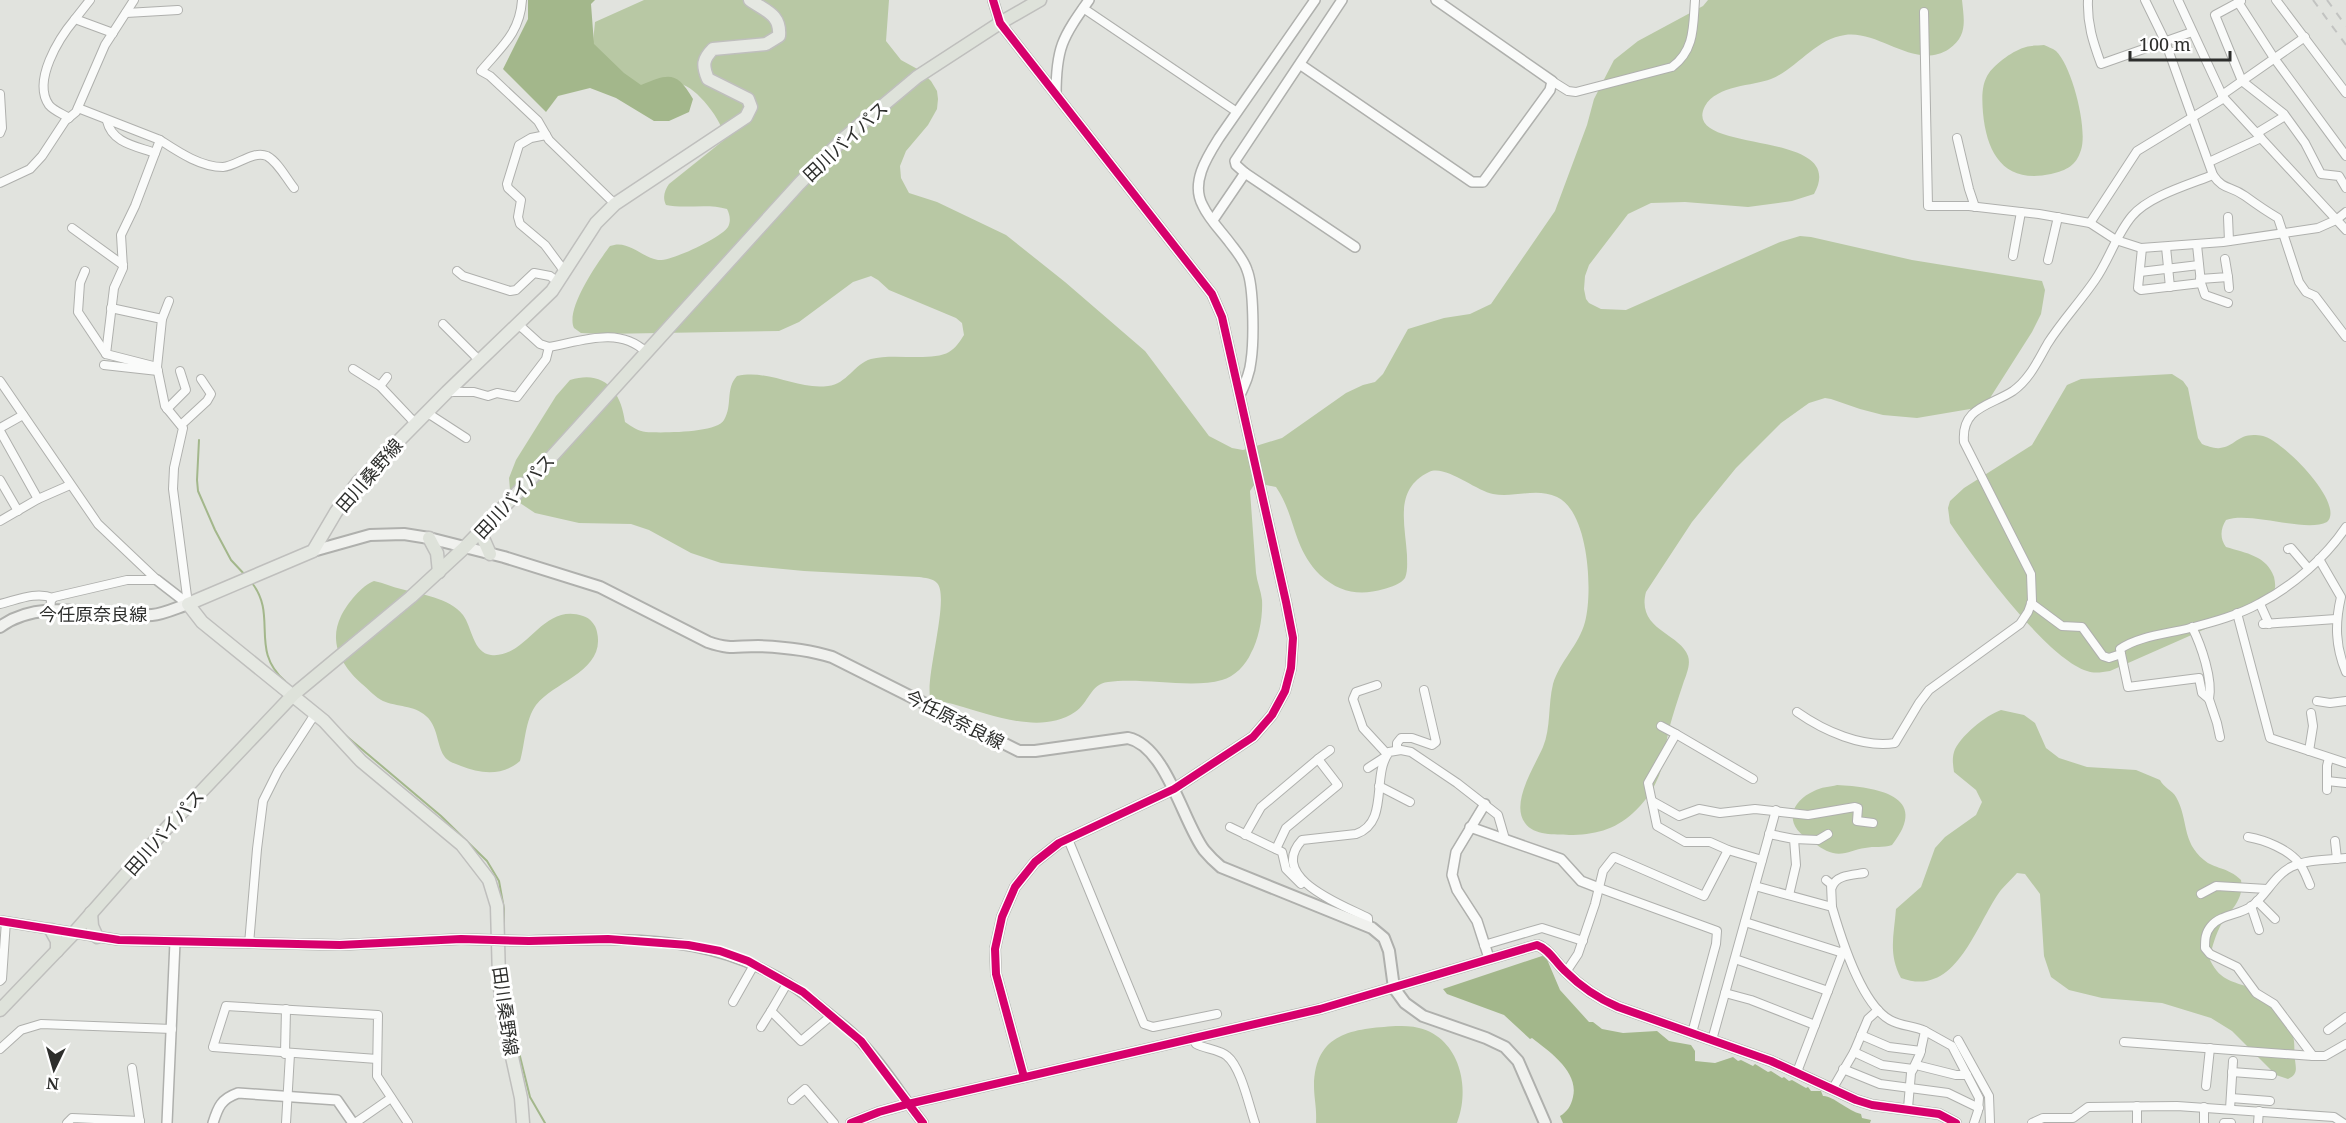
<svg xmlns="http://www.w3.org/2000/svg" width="2346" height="1123" font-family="'Noto Serif','Noto Sans JP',serif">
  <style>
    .forest { fill: #b8c8a4 }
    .water { fill: #a3b78b }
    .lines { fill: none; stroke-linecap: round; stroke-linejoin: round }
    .stream { stroke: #a3b78b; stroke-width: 2 }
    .minor-casing { stroke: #afb0ad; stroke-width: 10 }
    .tertiary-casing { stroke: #afb0ad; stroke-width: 12 }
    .secondary-casing { stroke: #afb0ad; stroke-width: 14 }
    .primary-casing { stroke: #bfbfbd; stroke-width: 15 }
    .trunk-casing { stroke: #bfbfbd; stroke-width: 15 }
    .minor { stroke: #fafbfa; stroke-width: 8 }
    .tertiary { stroke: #fafbfa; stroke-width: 9 }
    .secondary { stroke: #f0f1ee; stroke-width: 10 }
    .primary { stroke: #e5e8e2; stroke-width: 12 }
    .trunk { stroke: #dee2da; stroke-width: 12 }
    .rail { stroke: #c2c3c1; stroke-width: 2; stroke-dasharray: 8 8; stroke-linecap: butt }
    .tertiary-bridge-casing { stroke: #afb0ad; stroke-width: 12; stroke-linecap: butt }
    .tertiary-bridge { stroke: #fafbfa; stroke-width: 9 }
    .cycleway-casing { stroke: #fff; stroke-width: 11 }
    .cycleway { stroke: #d6006c; stroke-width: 8 }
    .labels { text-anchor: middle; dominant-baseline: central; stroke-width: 6; stroke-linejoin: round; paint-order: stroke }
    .street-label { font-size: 18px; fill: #2d2e2c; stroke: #fff }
  </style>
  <rect width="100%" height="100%" fill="#e1e3de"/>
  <!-- forest -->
  <g class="forest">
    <path d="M644 0H889L886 41 901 60 921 71 931 81 937 91 938 99 937 109 928 125 906 151 900 166 901 178 909 193 937 202 1006 235 1065 282 1145 351 1209 436 1232 448 1243 450 1282 438 1346 393 1363 385 1375 382 1383 374 1408 329 1444 318 1470 314 1491 304 1555 211 1587 125 1594 99 1614 60 1638 41 1703 6 1708 0H1962C1964 20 1968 36 1949 49 1915 71 1880 30 1845 35 1815 39 1798 68 1771 79 1753 86 1717 85 1705 106 1679 156 1851 127 1814 194L1792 201 1748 207 1685 202 1651 203 1628 214 1589 265 1585 276 1584 289 1586 299 1589 303 1601 309 1626 310 1780 242 1800 236 1811 237 1912 260 2042 281 2045 290 2041 314 2032 332 1990 398 1976 408 1917 418 1883 415 1860 409 1831 399 1825 398 1809 403 1781 423 1736 468 1692 522 1646 592C1636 630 1680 633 1688 656 1691 665 1686 675 1683 684 1678 699 1673 714 1669 729 1665 745 1665 764 1657 780 1652 792 1643 804 1633 813 1615 830 1593 835 1569 835 1555 834 1534 836 1525 823 1510 803 1535 766 1543 747 1551 728 1548 704 1553 684 1560 661 1579 645 1585 622 1593 592 1589 512 1557 497 1536 487 1515 498 1493 494 1476 491 1445 464 1429 472 1394 489 1405 523 1407 555 1407 562 1408 571 1405 578 1401 584 1391 587 1384 589 1360 596 1340 593 1320 575 1292 547 1296 516 1276 487L1261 484 1254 485 1250 491C1252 518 1254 546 1256 573 1257 582 1261 591 1262 600 1263 616 1259 639 1251 653 1246 665 1234 677 1222 680 1191 689 1142 677 1108 682 1090 684 1089 703 1075 712 1041 735 992 715 956 705 948 702 938 702 930 697 926 673 950 597 937 583 932 578 925 578 919 577L804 571 721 563 691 553 649 530 631 524 579 523 535 513 517 501 510 490 509 478 516 460 556 396 570 380C604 369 621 391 625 422 632 427 638 431 646 432 661 433 717 433 724 420 733 405 725 389 737 376 770 369 796 390 828 386 847 384 854 364 871 359 893 353 932 362 949 352 956 348 960 341 964 335L962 323 956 318 889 290 878 280 871 276 853 282 799 322 779 331 601 334 581 333 574 328C565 309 598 262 610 246 628 239 641 257 658 260 670 262 721 238 728 227 731 221 730 215 727 209 708 203 686 209 666 205 662 197 665 190 669 184L724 140C726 124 696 86 680 84 666 82 651 90 637 89 627 88 615 81 606 77L593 42 595 22Z"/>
    <path d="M2044 45C2048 47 2052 48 2056 51 2072 66 2088 129 2081 150 2076 166 2067 170 2051 174 2005 184 1987 155 1983 113 1982 100 1981 84 1989 73 1996 63 2014 50 2026 47 2031 45 2038 46 2044 45Z"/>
    <path d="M2172 374 2183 381 2188 388 2198 438 2202 444C2207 446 2215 449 2220 448 2237 446 2238 431 2263 436 2282 440 2346 504 2327 522 2305 533 2251 511 2226 520 2220 529 2220 539 2226 547 2246 553 2267 556 2274 577 2275 582 2276 587 2274 591 2270 598 2261 603 2255 607L2110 671C2102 672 2095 674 2087 671 2046 658 1975 560 1950 523L1948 508 1950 501 1964 488 2032 445 2067 385 2081 379Z"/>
    <path d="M374 581C384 583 392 587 401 589 421 595 449 597 463 615 472 627 473 653 491 655 527 659 542 602 583 616 590 618 596 625 597 632 606 671 555 681 536 705 525 720 525 744 520 761 503 776 481 774 461 766 457 764 451 763 448 760 436 751 440 728 426 716 414 705 397 707 383 701 376 698 368 689 362 684 342 666 328 643 341 616 347 604 362 585 374 581Z"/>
    <path d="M2001 710 2024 715 2035 723 2046 748 2059 758 2087 767 2136 770 2160 780C2164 788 2172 790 2176 797 2189 820 2181 841 2204 860 2214 869 2228 867 2241 880 2244 900 2232 908 2222 923 2216 933 2211 949 2210 960 2221 983 2235 981 2256 990 2274 997 2289 1018 2293 1036 2295 1043 2294 1052 2295 1060 2296 1069 2298 1074 2288 1079L2276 1075 2232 1031 2211 1018 2162 1003 2102 998 2069 990 2051 977 2044 956 2040 894 2025 874 2017 873C2012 879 2006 884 2001 890 1976 923 1957 999 1901 978 1888 954 1894 935 1896 909L1921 887 1935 848 1945 837 1976 815 1982 802 1976 790 1954 772C1953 765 1952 759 1954 752 1959 737 1986 715 2001 710Z"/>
    <path d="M1837 785C1875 787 1932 795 1892 845 1883 848 1874 846 1865 848 1854 849 1844 856 1833 853 1824 851 1816 844 1808 839 1784 824 1790 802 1814 791 1821 787 1830 787 1837 785Z"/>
    <path d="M1396 1026C1403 1026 1412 1026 1419 1028 1460 1038 1471 1089 1457 1123H1316C1317 1109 1314 1098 1314 1086 1315 1032 1353 1029 1396 1026Z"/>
  </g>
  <!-- water -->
  <g class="water">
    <path d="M528 0H595L591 4 594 44 624 73 641 85C669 73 677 71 693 99L689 112 669 121H654L616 98 590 88 558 96 546 112 503 69 528 19Z"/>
    <path d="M1542 956 1546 957 1560 990 1589 1022H1593L1602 1029 1623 1033 1657 1031 1669 1041 1691 1045 1695 1051V1061L1715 1063 1733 1057 1738 1061 1741 1060 1753 1066 1755 1064 1768 1072 1771 1071 1782 1078 1784 1077 1789 1081 1792 1080 1806 1088 1808 1087 1811 1091H1821L1823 1096C1832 1095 1848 1111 1861 1114L1862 1118 1871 1120 1870 1123H1563L1560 1116C1567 1112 1571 1106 1573 1097 1579 1072 1550 1052 1532 1038L1530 1039 1504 1015 1447 994 1443 989Z"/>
  </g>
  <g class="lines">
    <!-- stream -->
    <g class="stream">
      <path d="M199 440 197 480 198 491 215 530 231 560 246 576"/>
      <path d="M252 583C278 616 249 650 285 681"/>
      <path d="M345 735 441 816 487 861 499 881 504 909V935"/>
      <path d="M504 979 511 1020 530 1097 545 1123"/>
    </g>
    <!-- minor casing -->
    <g class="minor-casing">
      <g id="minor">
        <path d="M522 0C520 33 501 47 481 71L490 76 538 121 549 140 615 204"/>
        <path d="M2088 0C2087 24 2093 42 2101 64L2192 32"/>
        <path d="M2145 0 2165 41 2213 175C2224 191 2230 185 2245 196 2256 204 2266 211 2278 218L2299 282 2306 292 2315 296 2346 337"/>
        <path d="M2178 0 2223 97 2346 230"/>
        <path d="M2276 0 2346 93"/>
        <path d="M2238 2 2274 58 2346 156"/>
        <path d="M1083 8 1237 112"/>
        <path d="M1924 12 1928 206H1969L2039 214 2090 223 2116 240 2141 248 2223 242 2318 228 2336 220 2346 212"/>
        <path d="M126 13 178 10"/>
        <path d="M75 19 90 0"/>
        <path d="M2305 37 2242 81 2284 114 2305 143 2321 174 2339 176 2346 188"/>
        <path d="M1552 81 1568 91 1576 92 1672 67C1695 50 1693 26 1695 0"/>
        <path d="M0 94 2 128 0 133"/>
        <path d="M2222 95 2242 81 2215 15 2241 1"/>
        <path d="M78 108 160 140 135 206 121 235 123 268 114 288 106 354 157 367 165 406 183 428 174 468 173 489 188 604"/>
        <path d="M69 118C63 114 54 111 49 105 32 81 59 38 75 19L113 33"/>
        <path d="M107 121C112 143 136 146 155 153"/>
        <path d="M2257 133 2285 116"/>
        <path d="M546 135 531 138 519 145 507 184 508 188 521 200 518 217 520 224 545 245 565 272"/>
        <path d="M1957 138 1969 189 1975 207"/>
        <path d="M160 140C177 151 200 167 223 167 237 166 253 150 267 156 278 162 286 178 294 188"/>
        <path d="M2209 162 2261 138"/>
        <path d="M0 183 30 169 42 156 65 121 76 112 105 45 134 0"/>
        <path d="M2228 217 2229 241"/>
        <path d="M2090 223 2137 151 2224 98"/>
        <path d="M72 228 123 265"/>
        <path d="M2166 247 2170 287"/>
        <path d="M2142 248 2138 288 2141 290 2201 283 2197 245"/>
        <path d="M2013 256 2021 212"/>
        <path d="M2048 260 2058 217"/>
        <path d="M85 271 80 283 78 312 106 354"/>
        <path d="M457 271 463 276 510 291 516 290 534 273 550 276 558 282"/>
        <path d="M2140 272 2199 265"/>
        <path d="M2228 277 2229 288"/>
        <path d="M2200 279 2228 277 2225 259"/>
        <path d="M2201 283 2205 295 2228 303"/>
        <path d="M111 308 162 319 157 367"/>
        <path d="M162 319 169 301"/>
        <path d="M443 324 479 360"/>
        <path d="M518 324 540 344 549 347C582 341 619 326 646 352"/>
        <path d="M104 365 158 371"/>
        <path d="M353 369 380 386 415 423"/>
        <path d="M0 381 98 524 157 580"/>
        <path d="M380 386 387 377"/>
        <path d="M447 392H474L488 396 497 393 517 397 546 359 549 347"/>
        <path d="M167 409 186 390 180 371"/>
        <path d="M426 412 466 438"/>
        <path d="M181 425 207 401 211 394 201 379"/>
        <path d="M0 428 23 415"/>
        <path d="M0 431 38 499"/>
        <path d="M0 480 18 511"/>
        <path d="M0 521 38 499 70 485"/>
        <path d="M2288 549 2291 548 2308 568"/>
        <path d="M2319 559 2341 597C2335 623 2335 646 2346 672"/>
        <path d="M2031 603 2062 626 2082 627 2103 656 2109 658 2121 654"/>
        <path d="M0 604C17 600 36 591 53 598"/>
        <path d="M2260 604 2269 624"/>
        <path d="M50 611 51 600 54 597 127 580H157"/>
        <path d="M2237 613 2270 738 2346 763"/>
        <path d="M2263 624 2336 619"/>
        <path d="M2192 627C2201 645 2213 679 2209 699"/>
        <path d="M1377 685 1356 692 1353 699 1363 728 1387 754"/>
        <path d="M2317 701 2330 703 2346 701"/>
        <path d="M1797 712C1824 731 1862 748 1895 743L1919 703 1929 690 2020 624 2028 612 2032 601 2031 574 1964 442C1961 407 1990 406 2013 391 2030 379 2038 360 2048 343 2062 321 2080 302 2095 280 2109 260 2116 235 2132 216 2149 196 2188 185 2213 175"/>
        <path d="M1661 726 1676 734 1648 783 1657 826 1685 842H1710L1728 850"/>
        <path d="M1676 734 1753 779"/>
        <path d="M2220 737 2217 723 2209 699 2202 693 2199 678 2128 687 2120 649C2139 636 2167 634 2190 628 2213 622 2239 615 2260 603 2293 586 2326 557 2346 527"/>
        <path d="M1397 750V743L1401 738H1412L1432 745 1436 742 1424 690"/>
        <path d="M2309 751 2313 726 2311 713"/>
        <path d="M1318 759 1330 750"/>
        <path d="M1368 768 1385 757"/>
        <path d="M2327 781 2346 783"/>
        <path d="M1379 786 1410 802"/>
        <path d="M2327 790V766L2329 758"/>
        <path d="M1652 801 1679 816 1699 809 1720 813 1755 809 1808 815 1855 807 1858 808 1857 821 1873 823"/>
        <path d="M1230 827 1282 852 1286 869 1301 884"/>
        <path d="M1769 834 1794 839 1796 865 1789 895"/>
        <path d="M1245 835 1261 807 1318 759 1338 785 1286 828 1276 849"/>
        <path d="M2248 837C2265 840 2288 849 2299 863 2304 869 2307 878 2310 885"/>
        <path d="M1068 839 1144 1024 1153 1027 1217 1014"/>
        <path d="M1794 839 1818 840 1828 834"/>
        <path d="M2335 841 2337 859"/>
        <path d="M2346 858C2328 860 2307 859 2291 867 2274 876 2267 894 2252 906 2240 915 2221 914 2211 926 2205 933 2205 940 2205 948L2210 954 2237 967 2256 993 2274 1004 2313 1056H2325L2346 1044"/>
        <path d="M1826 880 1831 884 1832 907"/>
        <path d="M1755 886 1832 907C1841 938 1861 1004 1890 1020 1901 1026 1914 1026 1925 1031L1920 1054 1911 1073 1908 1108"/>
        <path d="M1832 887C1836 875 1852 875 1864 873"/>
        <path d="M1599 888 1717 931 1716 944 1692 1033"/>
        <path d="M2201 894 2216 886 2267 889"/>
        <path d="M2257 901 2275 919"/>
        <path d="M2251 906 2259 930"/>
        <path d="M1745 922 1843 953"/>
        <path d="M1368 926V918C1343 905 1267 878 1302 840L1356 834C1390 822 1371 776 1389 752L1401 750 1411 752 1457 783 1498 815 1505 839"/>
        <path d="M249 944 257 849 263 801 278 771 315 714"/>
        <path d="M1484 945 1542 928 1583 941"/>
        <path d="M1735 959 1828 991"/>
        <path d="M1566 972 1578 954 1595 904 1603 871 1614 857 1704 896 1728 850 1762 860"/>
        <path d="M0 981 2 979 6 921"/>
        <path d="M788 982 771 1011 801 1041 831 1016"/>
        <path d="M1725 993 1751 1000 1815 1025"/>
        <path d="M733 1002 754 965"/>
        <path d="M761 1027 771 1011"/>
        <path d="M2328 1030 2346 1017"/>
        <path d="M1925 1031 1952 1046 1979 1098 1978 1111 1974 1123"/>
        <path d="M1861 1035 1889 1047 1921 1051"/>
        <path d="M1192 1037 1196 1044C1205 1049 1219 1049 1227 1056 1241 1067 1249 1106 1255 1123"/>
        <path d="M1712 1040 1776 810"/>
        <path d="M1958 1040 1989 1096 1990 1123"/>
        <path d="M2124 1042 2313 1056"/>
        <path d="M0 1049 21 1030 41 1024 172 1029"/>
        <path d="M1854 1052 1882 1065 1913 1069"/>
        <path d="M285 1054 286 1009"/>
        <path d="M377 1059 213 1047 226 1006 378 1015 377 1076 408 1123"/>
        <path d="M1916 1065 1956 1075H1967"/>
        <path d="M132 1068 140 1123"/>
        <path d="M1843 1069 1880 1084 1948 1093 1979 1108"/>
        <path d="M1797 1072 1844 949"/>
        <path d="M2232 1072 2272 1075"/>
        <path d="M2206 1086 2210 1048"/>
        <path d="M1833 1088 1854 1052 1868 1019 1878 1010"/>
        <path d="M2231 1098 2270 1101"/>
        <path d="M792 1100 805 1089 834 1123"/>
        <path d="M2230 1109 2233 1061"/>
        <path d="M67 1123 72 1118 140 1121"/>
        <path d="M286 1123 290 1054"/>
        <path d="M355 1123 391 1098"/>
        <path d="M2032 1123 2043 1118H2073L2088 1107 2177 1106 2334 1117 2343 1123"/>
        <path d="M2137 1123V1106"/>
        <path d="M2204 1123V1107"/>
        <path d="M2224 1123H2231"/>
        <path d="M2258 1123 2259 1111"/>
      </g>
    </g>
    <!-- tertiary casing -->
    <g class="tertiary-casing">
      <g id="tertiary">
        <path d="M993 0 1000 23 1212 294 1222 317 1286 602 1293 638 1291 668 1285 691 1272 715 1253 737 1174 789 1059 843 1035 862 1015 887 1002 917 995 949 996 974 1024 1077"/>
        <path d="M1342 0 1235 161 1236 165 1245 173 1355 247"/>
        <path d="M1301 65 1472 182H1483L1550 90 1552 81 1436 0"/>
        <path d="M1056 95C1056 48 1062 38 1089 0"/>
        <path d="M1213 220 1245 173"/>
        <path d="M1240 395C1245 384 1250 373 1251 361 1254 341 1254 287 1247 270 1244 260 1236 251 1230 243 1221 231 1209 219 1203 206 1190 183 1207 157 1219 138L1315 0"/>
        <path d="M157 580 188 604"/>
        <path d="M1485 804 1456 852 1452 875 1457 890 1477 921 1489 958"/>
        <path d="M1470 827 1561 859 1581 881 1599 888"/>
        <path d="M0 921 119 940 340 945 461 939"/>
        <path d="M529 941C645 938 734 932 827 1012 839 1022 852 1031 862 1043 885 1067 902 1096 923 1123"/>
        <path d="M167 1123 175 942"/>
        <path d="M213 1123C218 1107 221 1099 238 1093L337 1100 353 1123"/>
        <path d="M851 1123 879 1112 908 1104 1320 1009 1537 945C1549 949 1556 963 1565 971 1581 987 1597 998 1618 1007L1771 1061 1856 1100 1872 1105 1939 1114 1956 1123"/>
      </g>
    </g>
    <!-- secondary casing -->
    <g class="secondary-casing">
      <g id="secondary">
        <path d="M313 551 370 535 404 534 429 538 504 557 600 587 708 642C731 650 736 646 758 646 784 647 807 649 832 657L1019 751H1035L1128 738C1166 746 1183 822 1204 850 1209 856 1215 862 1221 867L1372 928 1384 938 1389 951 1394 988 1405 1003 1423 1016 1486 1038 1505 1047 1518 1061 1545 1123"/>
        <path d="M0 627C43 595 103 619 152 615 164 614 176 608 188 604"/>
      </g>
    </g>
    <!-- primary casing -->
    <g class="primary-casing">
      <path id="primary" d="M523 1123 521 1098 503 1016 499 978 497 906 489 880 462 845 361 761 324 721 202 622 188 604 313 551 336 512 358 482 447 392 552 291 596 223 615 204 746 117 751 107 748 99 708 79C702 65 703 59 713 49L766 44 779 36C781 14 765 11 750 0"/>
    </g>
    <!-- trunk casing -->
    <g class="trunk-casing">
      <g id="trunk">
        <path d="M483 528V538L490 554"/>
        <path d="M429 538 437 553 439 572"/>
        <path d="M91 913 92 926 97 937"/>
        <path d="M51 930 57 941V951"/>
        <path d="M0 1010 73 934 162 833 293 695 411 597 464 548 546 463 799 184 844 138 917 77 1000 23 1040 0"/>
      </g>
    </g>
    <!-- minor -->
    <use href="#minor" class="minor"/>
    <!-- tertiary -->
    <use href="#tertiary" class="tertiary"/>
    <!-- secondary -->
    <use href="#secondary" class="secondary"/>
    <!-- primary -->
    <use href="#primary" class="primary"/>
    <!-- trunk -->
    <use href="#trunk" class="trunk"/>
    <!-- rail -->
    <g class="rail">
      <path d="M2313 0 2346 45"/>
      <path d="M2327 0 2346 26"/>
    </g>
    <!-- tertiary-bridge casing -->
    <g class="tertiary-bridge-casing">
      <path id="tertiary-bridge" d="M461 939 529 941"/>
    </g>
    <!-- tertiary-bridge -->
    <use href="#tertiary-bridge" class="tertiary-bridge"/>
    <!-- cycleway casing -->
    <g class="cycleway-casing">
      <g id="cycleway">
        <path d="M993 0 1000 23 1212 294 1222 317 1286 602 1293 638 1291 668 1285 691 1272 715 1253 737 1174 789 1059 843 1035 862 1015 887 1002 917 995 949 996 974 1024 1077"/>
        <path d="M0 921 119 940 340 945 461 939 529 941 608 939 688 945 720 951 748 961 803 992 861 1041 923 1123"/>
        <path d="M851 1123 879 1112 908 1104 1320 1009 1537 945C1549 949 1556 963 1565 971 1581 987 1597 998 1618 1007L1771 1061 1856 1100 1872 1105 1939 1114 1956 1123"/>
      </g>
    </g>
    <!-- cycleway -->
    <use href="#cycleway" class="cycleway"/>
  </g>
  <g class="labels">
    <!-- street labels -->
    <g class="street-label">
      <text transform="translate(845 141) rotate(-43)">田川バイパス</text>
      <text transform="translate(369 475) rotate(-49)">田川桑野線</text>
      <text transform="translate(514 496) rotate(-47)">田川バイパス</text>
      <text x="93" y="614">今任原奈良線</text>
      <text transform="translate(955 719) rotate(27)">今任原奈良線</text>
      <text transform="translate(164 832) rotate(-48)">田川バイパス</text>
      <text transform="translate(506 1011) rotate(82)">田川桑野線</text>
    </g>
  </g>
  <!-- north arrow -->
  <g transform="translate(54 1069) rotate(185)" stroke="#ffffff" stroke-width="4.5" paint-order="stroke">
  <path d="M0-4.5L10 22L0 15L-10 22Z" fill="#2d2e2c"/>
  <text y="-9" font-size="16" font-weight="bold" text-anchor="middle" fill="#2d2e2c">N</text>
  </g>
  <!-- scale -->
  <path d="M2130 51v9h100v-9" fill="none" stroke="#2d2e2c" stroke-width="3"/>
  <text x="2139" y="51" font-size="18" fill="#2d2e2c" stroke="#ffffff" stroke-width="4.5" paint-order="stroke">100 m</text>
</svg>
